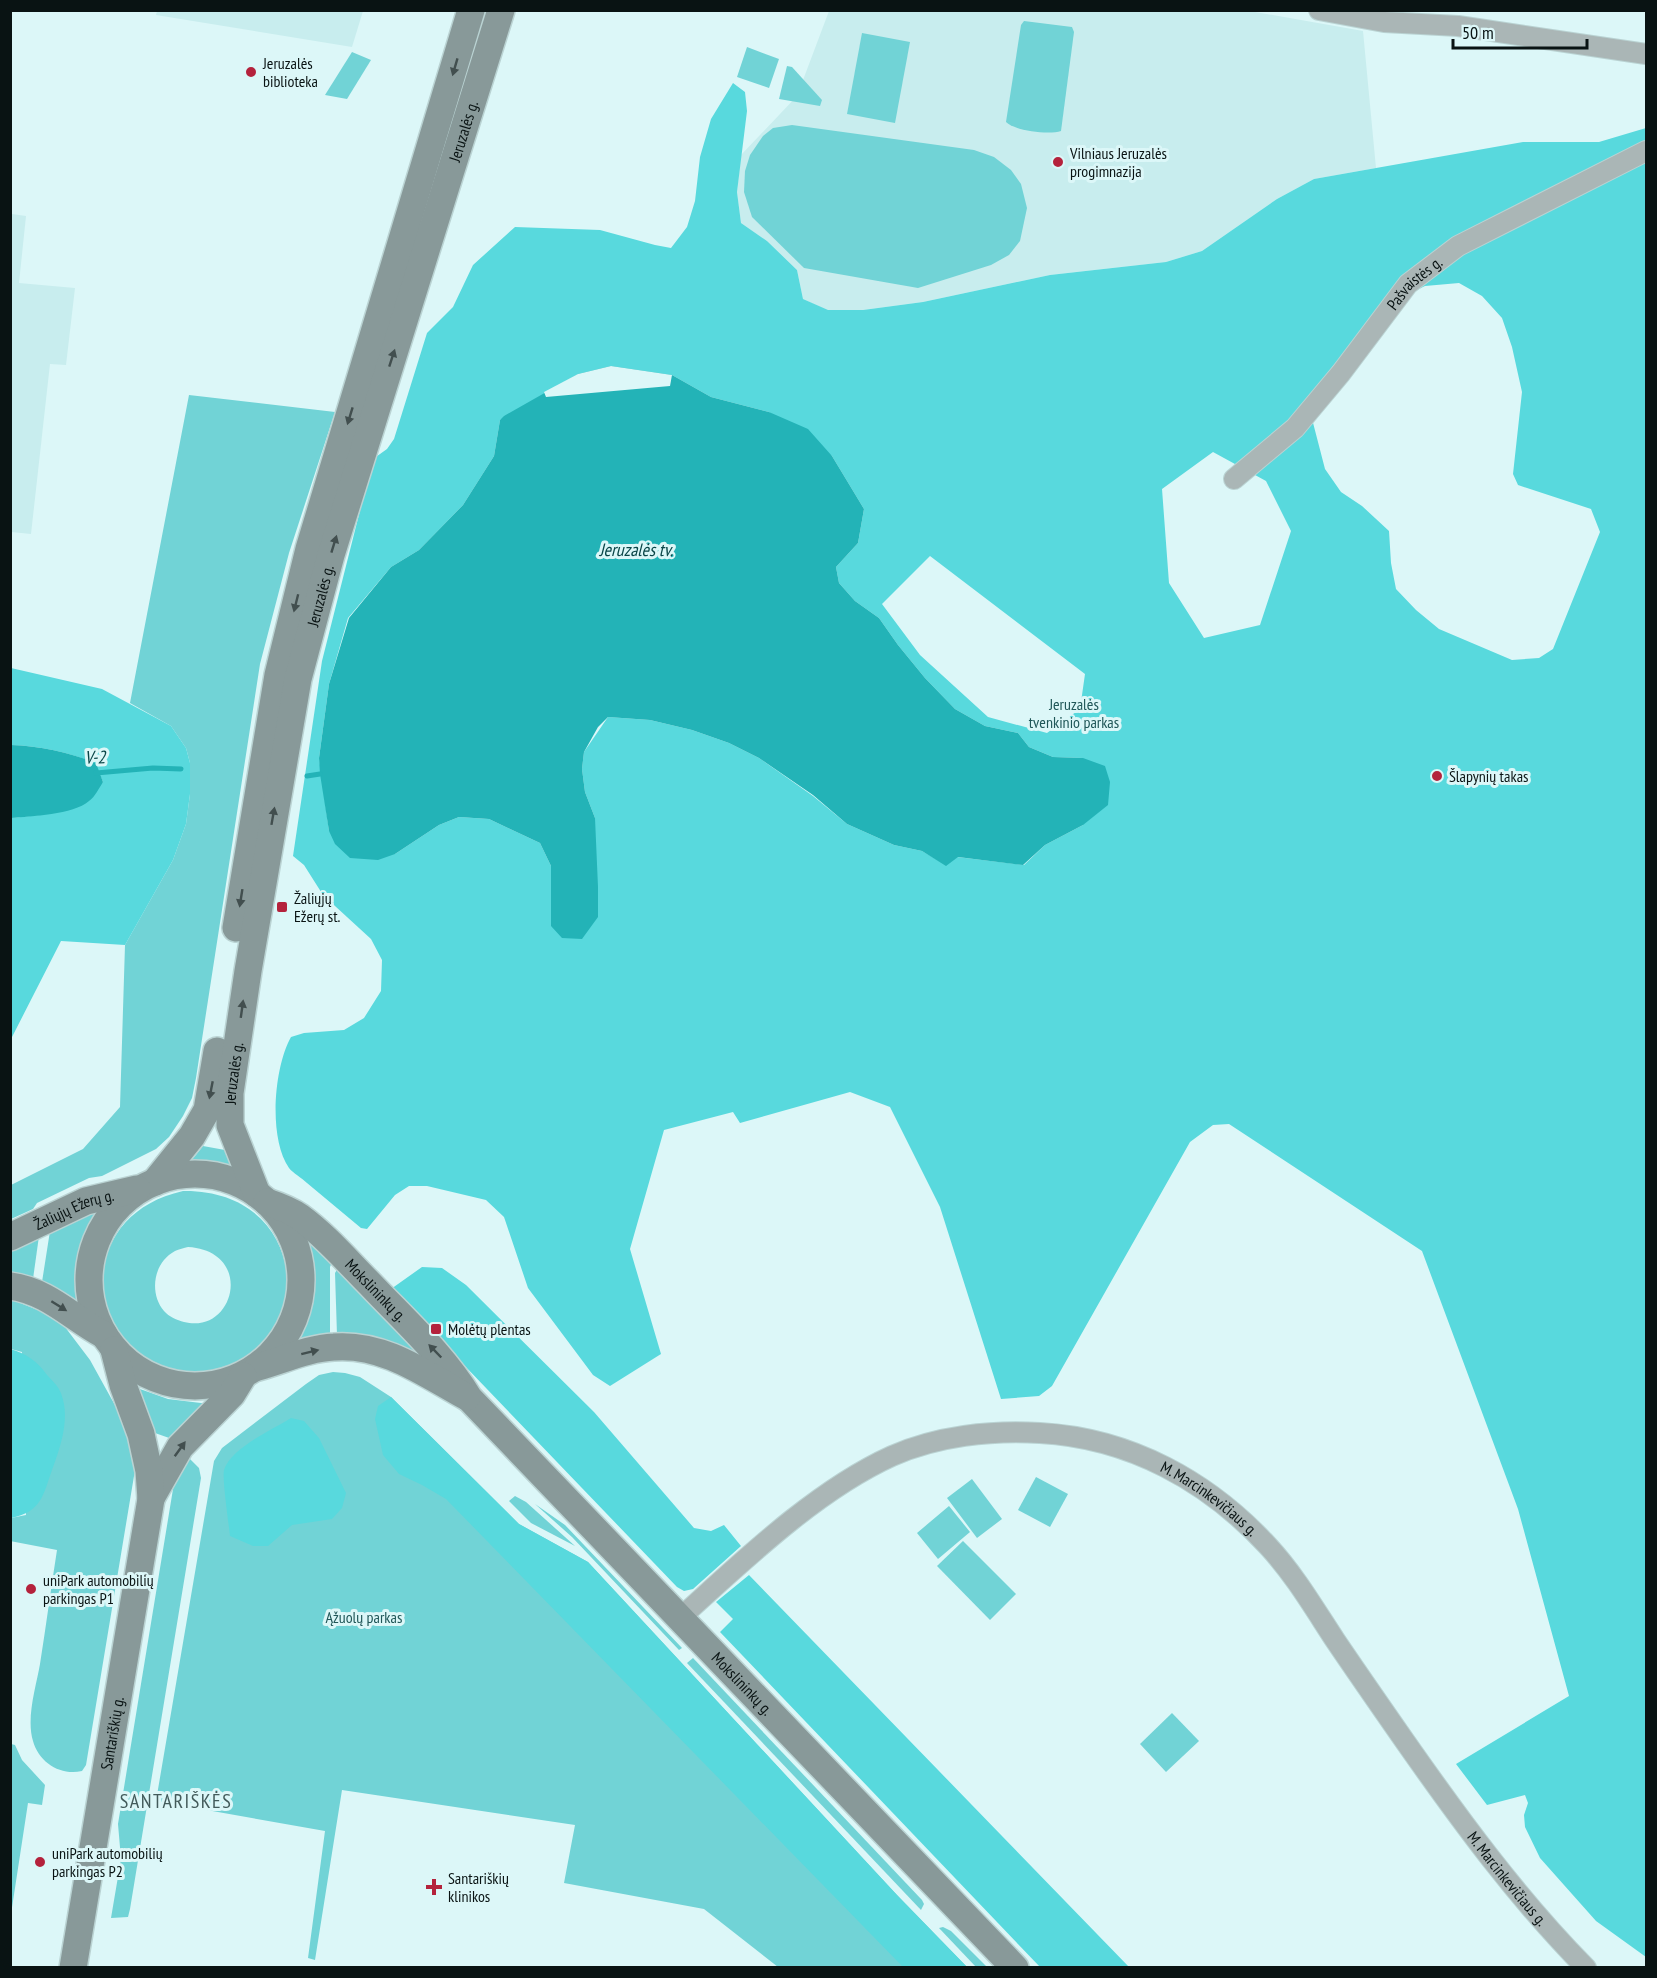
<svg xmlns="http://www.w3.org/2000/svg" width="1657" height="1978" font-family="'PT Sans Narrow',sans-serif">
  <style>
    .built { fill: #c8edee }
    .green { fill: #71d3d6; fill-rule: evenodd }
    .forest { fill: #58d9dd; fill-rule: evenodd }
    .water { fill: #23b3b7 }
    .pier { fill: #dcf7f8 }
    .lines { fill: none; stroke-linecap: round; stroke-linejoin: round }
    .stream { stroke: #23b3b7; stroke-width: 5 }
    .minor-casing { stroke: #bad3d3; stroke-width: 22 }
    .secondary-casing { stroke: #bad3d3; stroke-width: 30 }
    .minor { stroke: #aab6b6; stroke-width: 20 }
    .secondary { stroke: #899; stroke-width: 27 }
    .oneway { fill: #424f4f }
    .poi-dot { fill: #b4223c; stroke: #dcf7f8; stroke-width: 2 }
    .labels { text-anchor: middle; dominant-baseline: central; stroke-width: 6; stroke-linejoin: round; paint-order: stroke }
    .poi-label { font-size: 16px; fill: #091313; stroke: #dcf7f8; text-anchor: start }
    .street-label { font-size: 16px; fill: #091313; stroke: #dcf7f8 }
    .park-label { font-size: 16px; fill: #205758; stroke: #dcf7f8 }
    .water-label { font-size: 18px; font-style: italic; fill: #0a4648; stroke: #dcf7f8 }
    .quarter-label { font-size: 20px; letter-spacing: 1.5px; fill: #435b5b; stroke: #dcf7f8 }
  </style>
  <rect width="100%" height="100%" fill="#dcf7f8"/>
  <!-- built -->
  <g class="built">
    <path d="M1244 10 1363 31 1376 168 1314 179 1277 199 1202 251 1166 262 1050 275 923 302 863 310 828 311 803 299 797 270 767 241 741 223 737 192 741 155 797 96 829 11Z"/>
    <path d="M157 11V10L363 11 352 47 156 15Z"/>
    <path d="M12 214 26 216 19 283 75 288 66 365 50 364 31 534 11 532 10 231Z"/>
  </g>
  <!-- green -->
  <g class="green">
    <path d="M1024 21 1072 27 1074 32 1061 131C1049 135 1015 131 1006 122L1021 25Z"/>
    <path d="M862 33 910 42 895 123 847 114Z"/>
    <path d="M747 47 779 59 769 88 737 77Z"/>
    <path d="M352 52 371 60 347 99 325 95Z"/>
    <path d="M787 66 792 67 822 100 820 106 779 99Z"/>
    <path d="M792 125 974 150 994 157 1011 170 1021 184 1027 208 1020 241 1009 255 991 265 918 288 804 268 752 217 744 192 745 171 750 155 763 136 773 128Z"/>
    <path d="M189 395 335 412 289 553 260 664 196 1078 192 1098 183 1116 169 1137 156 1149 102 1176 89 1178 37 1203 33 1209 11 1219V1185L83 1149 120 1107 125 945 173 860 186 824 190 794V763L186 748 171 726 130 703Z"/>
    <path d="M203 1146 225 1150 240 1173 239 1174 214 1166H187Z"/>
    <path d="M183 1191C320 1189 319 1369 199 1377 89 1384 58 1219 183 1191ZM188 1247C255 1251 235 1335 184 1322 177 1320 169 1317 164 1311 149 1293 153 1263 175 1251 179 1249 184 1248 188 1247Z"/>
    <path d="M100 1207 102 1209C83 1238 73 1268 78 1303L42 1282 50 1231Z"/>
    <path d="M301 1232 332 1262 330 1267V1333L329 1335 298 1341C314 1306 317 1268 301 1232Z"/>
    <path d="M39 1236 33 1279 11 1274V1250Z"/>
    <path d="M338 1268 421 1355 337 1335 335 1273Z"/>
    <path d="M10 1299 48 1314 65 1327 90 1360 127 1427 135 1470 86 1765 82 1771C61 1776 39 1763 33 1741 26 1718 36 1687 40 1664 46 1626 51 1588 57 1550L10 1541 11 1518 26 1515 22 1352 11 1349Z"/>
    <path d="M333 1372 345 1373 360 1377 391 1397 519 1524 588 1562 897 1895 967 1967H778L704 1909 564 1883 575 1825 342 1790 315 1960 308 1958 325 1831 156 1801 214 1461 222 1448 306 1384 319 1375Z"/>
    <path d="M140 1389 168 1399 209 1404 186 1421 172 1439 155 1433 138 1390Z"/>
    <path d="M188 1457 199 1468 201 1478 130 1909 128 1917 111 1918 121 1859 118 1824 174 1483Z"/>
    <path d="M1036 1477 1068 1494 1050 1527 1018 1510Z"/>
    <path d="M972 1479 1002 1519 977 1538 947 1498Z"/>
    <path d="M515 1496 526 1502 575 1546 531 1523 509 1501Z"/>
    <path d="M535 1504 565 1525 682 1648 679 1650 572 1537Z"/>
    <path d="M949 1506 970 1532 938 1559 917 1533Z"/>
    <path d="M963 1541 1016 1594 990 1620 937 1566Z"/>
    <path d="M693 1658 922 1900 924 1904 921 1910 687 1663Z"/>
    <path d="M1172 1713 1199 1741 1166 1772 1140 1744Z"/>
    <path d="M11 1744 15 1745 22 1760 45 1785 42 1805 28 1803 11 1914Z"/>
    <path d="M943 1927 951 1931 987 1967H976L939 1928Z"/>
  </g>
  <!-- forest -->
  <g class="forest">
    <path d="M733 83 745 92 747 111 737 192 741 223 767 241 797 270 803 299 828 310H863L923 302 1050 275 1166 262 1202 251 1277 199 1314 179 1523 142H1599L1646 128V1957L1596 1921 1540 1858 1525 1827 1524 1815 1528 1803 1525 1795 1487 1805 1456 1764 1569 1696 1518 1509 1422 1251 1229 1124 1213 1125 1190 1142 1052 1386 1039 1396 1001 1399 940 1207 890 1107 850 1092 740 1123 733 1112 664 1130 630 1249 661 1354 610 1386 593 1375 528 1288 504 1217 486 1200 427 1186H409L395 1195 367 1229 361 1228C343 1213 325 1198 307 1183 302 1178 293 1173 289 1168 268 1138 274 1067 291 1037L304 1033 344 1030 364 1018 381 991 382 960 371 939 323 895 304 865 293 856 322 661 373 459 387 449 394 439 427 333 453 307 473 265 515 227 600 230 655 245 671 248 687 227 695 201 700 157 711 119ZM1459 283 1482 296 1502 318 1512 347 1522 392 1513 474 1518 485 1591 509 1600 532 1553 649 1539 658 1512 660 1439 629 1416 610 1396 589 1391 563 1389 531 1362 506 1341 492 1325 469 1311 415 1313 391 1380 308 1425 286ZM578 374 672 375 711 397 769 412 832 456 864 509 858 543 836 567 839 583 855 601 879 618 898 645 925 678 955 709 985 726 1018 733 1029 747 1053 757 1083 758V825L1045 845 1024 865 957 857 946 865 922 851 894 845 847 824 813 796 759 758 729 743 692 730 650 720 608 717 584 752 582 769 585 792 595 818V848L551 926V866L540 843 489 819 459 817 439 825 395 854 329 831 319 758 329 684 348 618 391 567 419 550 463 505 494 456 500 420ZM1213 452 1266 481 1291 531 1260 625 1204 638 1169 583 1162 489ZM930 556 1085 674 1080 709 1047 733 988 717 920 655 882 604Z"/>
    <path d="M11 668 102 689 171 726 186 748 190 763V794L186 824 173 860 125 945 61 941 11 1039V818L40 815 103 782 95 763C68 752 40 746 11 745Z"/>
    <path d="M422 1267 442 1268 466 1285 594 1412 694 1528 711 1531 724 1525 741 1546 693 1589 684 1591 677 1587 391 1289Z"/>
    <path d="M10 1349C26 1353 38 1362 47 1375 51 1379 56 1384 59 1389 72 1414 61 1446 52 1470 43 1496 41 1512 11 1518Z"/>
    <path d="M391 1397 519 1524 588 1562 897 1895 967 1967H903L446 1499 422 1485 399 1474 383 1455 375 1419 378 1406Z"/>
    <path d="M291 1418 304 1421 319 1438 346 1493 342 1508 332 1519 292 1525 268 1546H253L230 1536C229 1525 222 1478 224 1470 231 1448 272 1430 291 1418Z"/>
    <path d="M749 1575 1129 1967H1040L720 1632 733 1619 716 1602Z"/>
  </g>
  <!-- water -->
  <g class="water">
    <path d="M611 366 672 375 711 397 769 412 808 429 832 456 864 509 858 543 836 567 839 583 855 601 879 618 898 645 925 678 955 709 985 726 1018 733 1029 747 1053 757 1083 758 1105 766 1110 782 1108 805 1083 825 1045 845 1023 865 958 857 946 866 922 851 894 845 847 824 813 795 759 758 729 743 692 730 650 720 608 717 598 727 584 752 582 769 585 792 595 818 598 887V917L582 939 562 938 551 926V866L540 843 489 819 459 817 439 825 395 854 378 860 350 858 335 844 329 831 320 774 319 758 329 684 349 618 391 567 419 550 463 505 494 456 500 420 504 416 578 374Z"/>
    <path d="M11 745C40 746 68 752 96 763L103 782C99 788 95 797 89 801 73 815 31 816 11 818Z"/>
  </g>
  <!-- pier -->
  <path class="pier" d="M611 366 672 375 670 386 546 397 544 392 578 374Z"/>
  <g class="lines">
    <!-- stream -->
    <g class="stream">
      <path d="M96 773 153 768 181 769"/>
      <path d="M307 776 320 774"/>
    </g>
    <!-- minor casing -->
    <g class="minor-casing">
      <g id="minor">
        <path d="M1319 10 1384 22 1458 26 1646 54"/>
        <path id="s1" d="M1234 479 1295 428 1341 373 1408 284 1458 246 1646 151"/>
        <path id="s2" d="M680 1618C742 1562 815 1491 892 1456 937 1436 991 1430 1040 1433 1130 1438 1208 1481 1268 1546 1294 1574 1314 1608 1335 1640 1358 1674 1381 1707 1404 1740 1460 1820 1517 1898 1586 1968"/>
      </g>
    </g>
    <!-- secondary casing -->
    <g class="secondary-casing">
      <g id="secondary">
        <path d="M236 928 278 675 309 549 471 10"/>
        <circle cx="195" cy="1280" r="106"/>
        <path d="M155 1182 192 1136 207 1110 217 1051"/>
        <path id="s3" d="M257 1194 230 1125V1093L248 971 298 679 331 555 501 10"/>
        <path id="s4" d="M267 1202C279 1206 290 1210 300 1217 326 1236 348 1262 370 1284 405 1321 443 1355 469 1398L1015 1968"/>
        <path id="s5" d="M10 1237 86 1201 137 1189"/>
        <path d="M10 1286C48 1291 72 1318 104 1335"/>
        <path d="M258 1367C283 1360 309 1348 334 1347 384 1343 425 1374 467 1397"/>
        <path d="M151 1498 180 1447 232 1394 243 1376"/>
        <path id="s6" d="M73 1968 151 1499 149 1471 141 1434 123 1385 114 1350"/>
      </g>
    </g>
    <!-- minor -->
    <use href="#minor" class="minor"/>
    <!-- secondary -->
    <use href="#secondary" class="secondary"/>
  </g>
  <!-- one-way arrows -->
  <defs><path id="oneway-solid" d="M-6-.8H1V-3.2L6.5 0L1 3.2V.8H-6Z" transform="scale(1.5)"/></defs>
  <g class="oneway">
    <use href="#oneway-solid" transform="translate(455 67) rotate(106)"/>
    <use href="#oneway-solid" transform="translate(392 358) rotate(-72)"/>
    <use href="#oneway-solid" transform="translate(350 416) rotate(107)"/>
    <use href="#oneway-solid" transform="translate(334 544) rotate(-73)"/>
    <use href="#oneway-solid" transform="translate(296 603) rotate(104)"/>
    <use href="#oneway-solid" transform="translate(273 816) rotate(-80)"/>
    <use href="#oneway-solid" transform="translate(241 898) rotate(99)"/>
    <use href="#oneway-solid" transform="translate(242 1009) rotate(-82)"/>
    <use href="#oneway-solid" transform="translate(211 1090) rotate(101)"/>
    <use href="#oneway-solid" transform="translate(59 1306) rotate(32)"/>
    <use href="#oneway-solid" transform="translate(435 1351) rotate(-134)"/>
    <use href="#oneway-solid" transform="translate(310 1352) rotate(-14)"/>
    <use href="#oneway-solid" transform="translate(180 1449) rotate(-54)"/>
  </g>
  <!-- markers -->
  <g class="poi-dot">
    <circle cx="251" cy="72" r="6"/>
    <circle cx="1058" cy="162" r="6"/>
    <circle cx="1437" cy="776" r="6"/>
    <rect x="276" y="901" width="12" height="12" rx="3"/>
    <rect x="430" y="1323" width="12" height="12" rx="3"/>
    <circle cx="31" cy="1589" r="6"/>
    <circle cx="40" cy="1862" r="6"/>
    <path d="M431 1878h6v6h6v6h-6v6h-6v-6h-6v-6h6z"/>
  </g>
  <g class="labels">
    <!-- poi labels -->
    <g class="poi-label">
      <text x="263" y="63">Jeruzalės<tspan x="263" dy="18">biblioteka</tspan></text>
      <text x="1070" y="153">Vilniaus Jeruzalės<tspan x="1070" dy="18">progimnazija</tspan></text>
      <text x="1449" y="776">Šlapynių takas</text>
      <text x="294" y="898">Žaliųjų<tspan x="294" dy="18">Ežerų st.</tspan></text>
      <text x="448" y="1329">Molėtų plentas</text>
      <text x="43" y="1580">uniPark automobilių<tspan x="43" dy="18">parkingas P1</tspan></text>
      <text x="52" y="1853">uniPark automobilių<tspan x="52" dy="18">parkingas P2</tspan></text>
      <text x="448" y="1878">Santariškių<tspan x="448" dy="18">klinikos</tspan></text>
    </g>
    <!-- street labels -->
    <g class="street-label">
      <text stroke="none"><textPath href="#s3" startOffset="1098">Jeruzalės g.</textPath></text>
      <text stroke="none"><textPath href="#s1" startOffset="268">Pašvaistės g.</textPath></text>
      <text stroke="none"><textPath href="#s3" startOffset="612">Jeruzalės g.</textPath></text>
      <text stroke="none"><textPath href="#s3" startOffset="126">Jeruzalės g.</textPath></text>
      <text stroke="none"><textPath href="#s5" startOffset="70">Žaliųjų Ežerų g.</textPath></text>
      <text stroke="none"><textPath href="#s4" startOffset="142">Mokslininkų g.</textPath></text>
      <text stroke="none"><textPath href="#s2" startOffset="604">M. Marcinkevičiaus g.</textPath></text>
      <text stroke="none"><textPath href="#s4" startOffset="680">Mokslininkų g.</textPath></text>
      <text stroke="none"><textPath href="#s6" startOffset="238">Santariškių g.</textPath></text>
      <text stroke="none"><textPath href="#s2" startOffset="1090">M. Marcinkevičiaus g.</textPath></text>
    </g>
    <!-- park labels -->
    <g class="park-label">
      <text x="1074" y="704">Jeruzalės<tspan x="1074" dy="18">tvenkinio parkas</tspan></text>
      <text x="364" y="1617">Ąžuolų parkas</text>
    </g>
    <!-- water labels -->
    <g class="water-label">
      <text x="636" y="549">Jeruzalės tv.</text>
      <text transform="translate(95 757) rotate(-2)">V-2</text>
    </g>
    <!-- quarter labels -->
    <g class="quarter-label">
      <text x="176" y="1801">SANTARIŠKĖS</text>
    </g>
  </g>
  <!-- border -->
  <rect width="1657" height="1978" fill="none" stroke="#091313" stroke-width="24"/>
  <!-- scale -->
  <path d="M1453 39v9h134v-9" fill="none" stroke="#091313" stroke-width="3"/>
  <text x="1462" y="39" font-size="18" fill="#091313" stroke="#dcf7f8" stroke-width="4.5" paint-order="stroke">50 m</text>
</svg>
